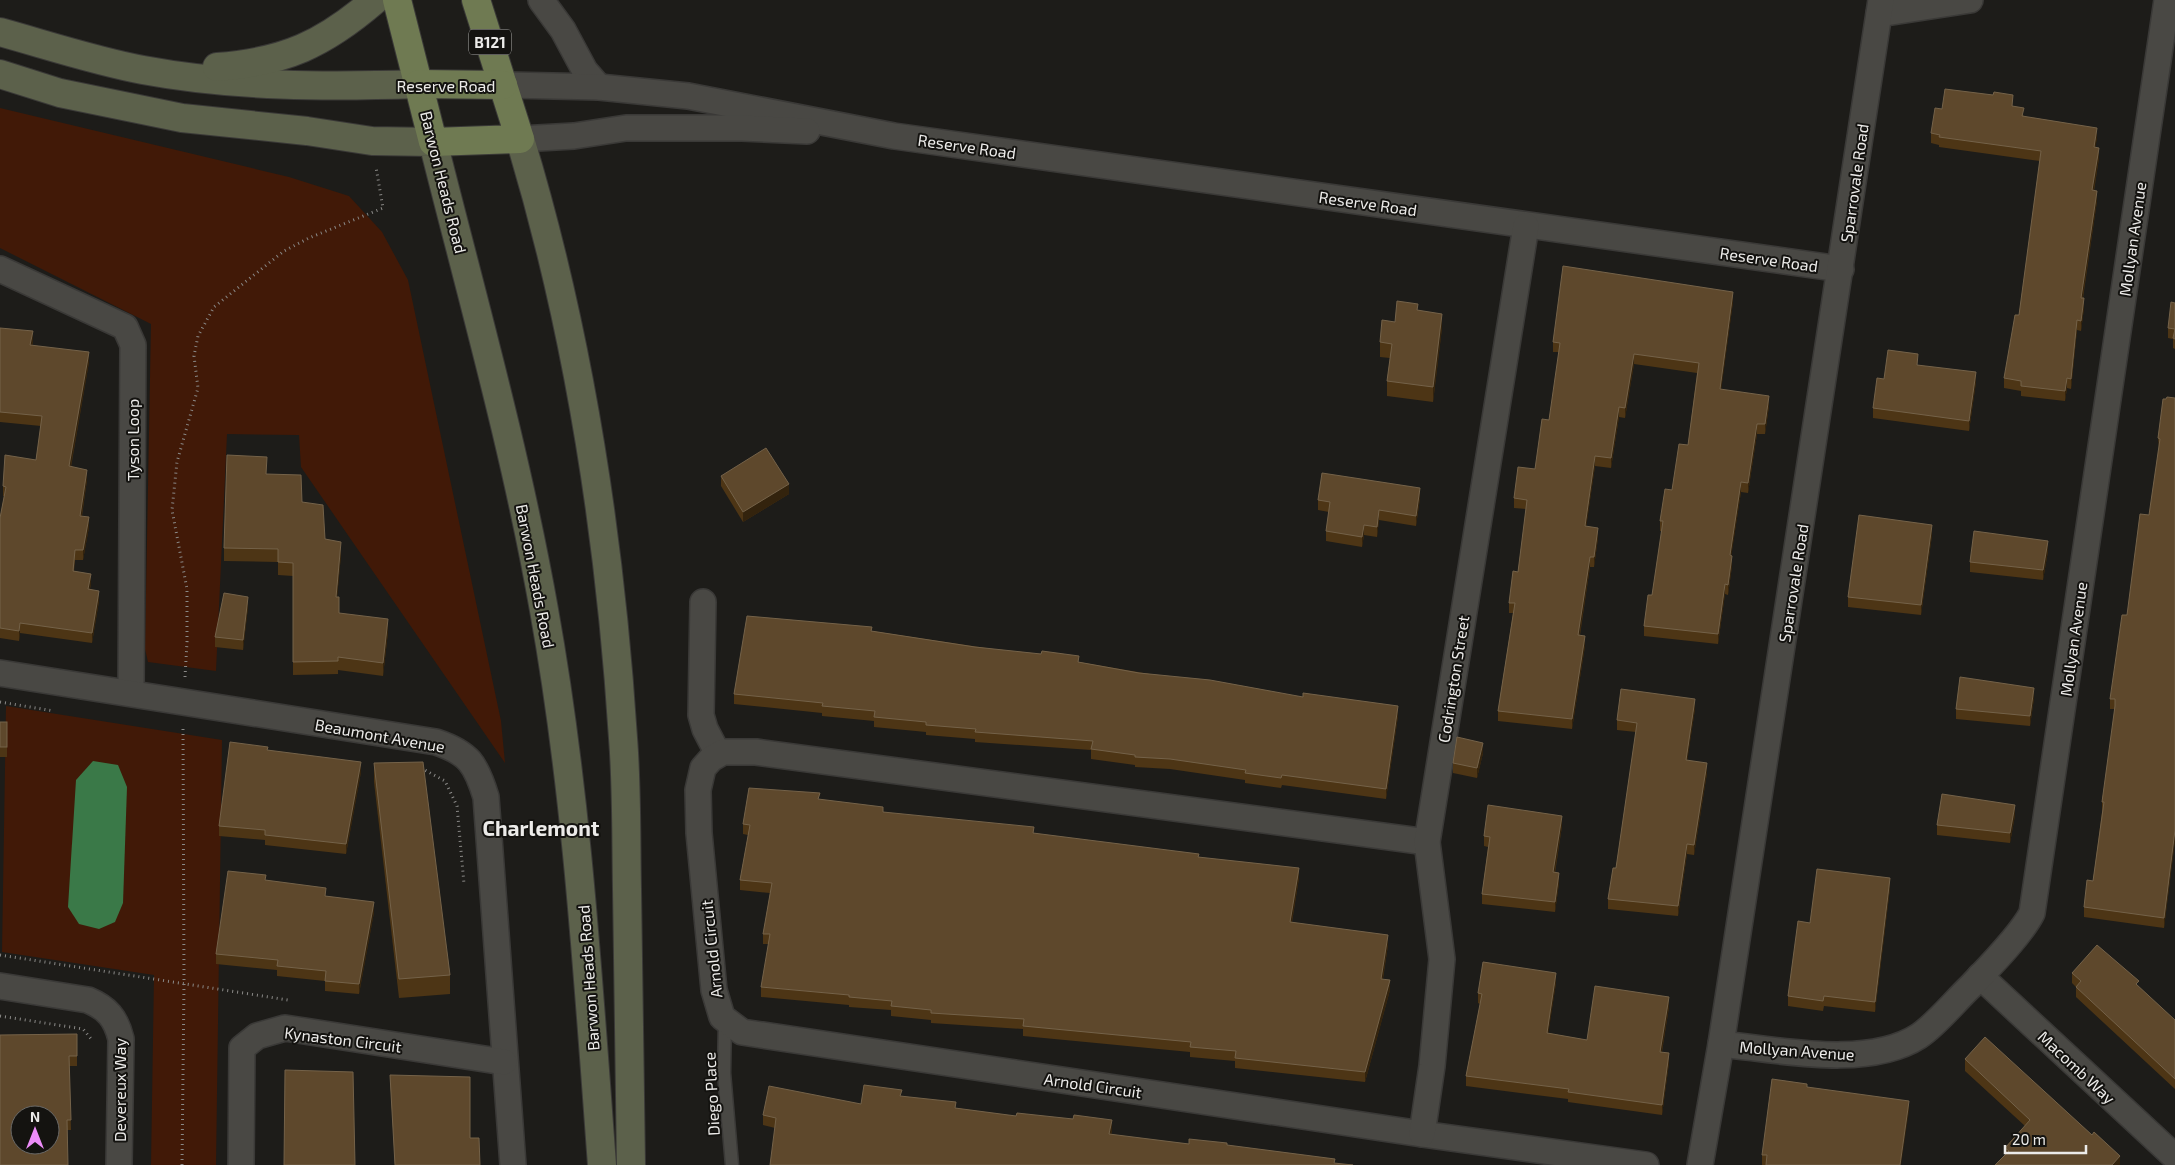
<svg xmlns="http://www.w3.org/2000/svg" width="2175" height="1165" font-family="'Exo 2',sans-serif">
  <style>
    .green { fill: #411907 }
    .water { fill: #3a7948 }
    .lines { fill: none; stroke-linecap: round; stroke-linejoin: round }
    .lane-casing { stroke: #3a3937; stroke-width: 15 }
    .street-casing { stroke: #3a3937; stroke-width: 28 }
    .secondary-casing { stroke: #3a3937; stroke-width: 30 }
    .primary-casing { stroke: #3a3937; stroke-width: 30 }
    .path { stroke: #8a8987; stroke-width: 3; stroke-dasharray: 1 4; stroke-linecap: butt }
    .lane { stroke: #494844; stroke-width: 12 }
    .street { stroke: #494844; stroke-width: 25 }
    .secondary { stroke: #5c614b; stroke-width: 28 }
    .primary { stroke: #6f7a52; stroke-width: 28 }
    .wall { fill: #4d3515 }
    .shaded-wall { fill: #33230d }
    .building { fill: #5e482c; stroke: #746249; fill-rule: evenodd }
    .labels { text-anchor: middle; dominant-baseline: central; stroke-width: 4; stroke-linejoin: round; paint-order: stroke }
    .shield { fill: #141310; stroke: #abaaa8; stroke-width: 1 }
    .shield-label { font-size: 15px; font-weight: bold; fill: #ecebe9 }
    .street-label { font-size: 16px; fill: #ecebe9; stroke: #141310 }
    .district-label { font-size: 21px; font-weight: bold; fill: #ecebe9; stroke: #141310 }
  </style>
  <rect width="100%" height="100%" fill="#1d1c19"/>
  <!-- green -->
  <g class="green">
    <path d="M0 108 289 177 349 196 382 232 408 280 501 721 505 763 301 467 299 435 227 434 216 671 148 662 145 649 151 324 0 248Z"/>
    <path d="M6 706 222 740 216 1165H151L154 975 2 952Z"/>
  </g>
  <!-- water -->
  <path class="water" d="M93 761 118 765 127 787 123 903 115 922 99 929 79 924 68 907 76 780Z"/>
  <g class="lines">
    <!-- lane casing -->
    <g class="lane-casing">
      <path id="lane" d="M725 1020 724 1073 732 1165"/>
    </g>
    <!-- street casing -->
    <g class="street-casing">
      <g id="street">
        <path d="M541 0 563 30 585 71 599 87"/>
        <path d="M1879 14 1970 0"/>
        <path d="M503 85 599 87 688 96 894 136 1841 269"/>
        <path d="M520 139 574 136 626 128H742L807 131"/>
        <path d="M0 269 125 327 133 345 131 693"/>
        <path d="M703 602 701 715 705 729 718 754"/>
        <path d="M0 673 436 742C469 753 476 764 486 797L513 1165"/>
        <path d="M1427 842 756 752H723L711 759 703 768 698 790 699 833 714 990 722 1017 742 1032 1422 1134 1646 1165"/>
        <path d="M1980 976 2175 1157"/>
        <path d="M0 986 88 1000C107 1008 116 1018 121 1039L119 1165"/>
        <path d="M1721 1044C1780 1050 1868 1069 1919 1036 1938 1023 1954 1002 1971 986 1988 968 2021 935 2032 913L2167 0"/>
        <path d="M1422 1134 1432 1066 1442 959 1427 842 1526 226"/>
        <path d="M241 1165 242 1048 257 1036 285 1028 504 1062"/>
        <path d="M1700 1165 1721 1044 1881 0"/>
      </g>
    </g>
    <!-- secondary casing -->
    <g class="secondary-casing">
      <g id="secondary">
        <path d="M0 32C47 45 95 61 143 70 234 87 328 87 419 84"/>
        <path d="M217 67C285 62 324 44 375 0"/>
        <path d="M0 74 60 93 182 118 307 131 372 141 433 142C472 297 516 452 544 610 577 793 588 979 602 1165"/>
        <path d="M520 139C579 334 610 535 623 738 627 788 626 839 627 889 628 981 630 1073 631 1165"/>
      </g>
    </g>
    <!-- primary casing -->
    <g class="primary-casing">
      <g id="primary">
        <path d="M397 0 433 142 520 139 476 0"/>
        <path d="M419 84 503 85"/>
      </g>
    </g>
    <!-- path -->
    <g class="path">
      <path d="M185 677 187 642V589L172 510 177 462 198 388 194 356 198 336 214 307 284 251 309 238 383 208 376 167"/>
      <path d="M0 702 54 711"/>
      <path d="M421 768 445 781 457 806 464 884"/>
      <path d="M0 955 288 1000"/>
      <path d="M0 1016 83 1029 92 1040"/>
      <path d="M182 1165 184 983 183 728"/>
    </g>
    <!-- lane -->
    <use href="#lane" class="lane"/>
    <!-- street -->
    <use href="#street" class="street"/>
    <!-- secondary -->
    <use href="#secondary" class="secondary"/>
    <!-- primary -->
    <use href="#primary" class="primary"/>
  </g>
  <!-- wall -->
  <g class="wall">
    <path d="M2013 106 2024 116 2097 138 2095 147 2099 158 2094 191 2097 201 2083 298 2084 308 2081 331 2077 330 2071 389 2067 388 2065 401 2021 396V391L2004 388V378L2019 315 2040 161 1939 147V145L1931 143V133L1942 109Z"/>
    <path d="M1733 302 1721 389 1769 406 1765 434H1757L1748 493 1741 492 1731 556 1732 566 1728 595 1725 594 1718 644 1644 636V626L1652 595 1662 531H1660V521L1672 490 1688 445 1697 373 1634 364 1625 418 1619 417 1611 468 1595 466 1586 527 1598 538 1594 567H1590L1580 635 1585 646 1572 729 1498 721V711L1513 613H1509V603L1518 572 1526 509 1514 508V498L1535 469 1549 420 1559 352H1553V342Z"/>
    <path d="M2175 303V349L2173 348V339L2168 338V328Z"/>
    <path d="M1418 310 1442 328 1433 402 1387 396V381L1390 358 1380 357V342L1395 322Z"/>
    <path d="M0 328 33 341 32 346 89 362 71 467 87 480 82 516 89 527 83 560H75L74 571 91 584 90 589 99 601 92 643 20 633 19 641 0 638V518L4 496H3V486L36 460 41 426 0 422Z"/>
    <path d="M1918 365 1976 382 1969 431 1873 418V408L1884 379Z"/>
    <path d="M2175 398V840L2164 928 2084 917V907L2093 881 2102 812V802L2115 709H2110V699L2149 515 2159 448 2158 438 2166 399Z"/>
    <path d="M266 474 302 502 325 539 341 555 337 597 339 613 388 632 383 676 338 670V674L293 675V576L278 575V562L224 561V548Z"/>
    <path d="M721 476 789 494 743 522 721 486Z"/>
    <path d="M1420 498 1416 526 1379 520 1377 537 1364 535 1362 547 1326 541V531L1329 512 1318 510V500Z"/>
    <path d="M1932 535 1921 615 1848 607V597Z"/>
    <path d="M2048 551 2043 580 1970 572V562Z"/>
    <path d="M248 607 243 650 215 647V637Z"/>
    <path d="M872 631 1079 662 1398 716 1386 799 1282 785 1281 788 1245 783V780L1170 769 1135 767V765L1091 759V750L975 742V739L926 735V732L874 727V721L822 716V713L734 704V694Z"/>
    <path d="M2034 698 2030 726 1956 719V709Z"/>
    <path d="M1695 709 1687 760 1707 773 1694 855 1687 854 1678 916 1608 909V899L1616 868 1636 732 1617 730V720Z"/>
    <rect x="0" y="722" width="7" height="35"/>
    <path d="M268 750 361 772 346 854 265 845V840L219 836V826Z"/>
    <path d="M1483 753 1477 778 1453 773V763Z"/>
    <path d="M374 763 450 975V994L399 998 374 782Z"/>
    <path d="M820 800 883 812 1199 857 1299 878 1292 922 1388 945 1383 979 1390 990 1365 1082 1235 1068V1061L1190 1057V1052L1023 1036V1029L931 1023V1020L891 1016V1010L849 1007V1005L761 997V987L769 944H763V934L770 893 740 890V880L748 835 743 834V824Z"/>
    <path d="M2015 815 2010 843 1937 835V825Z"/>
    <path d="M1562 826 1555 873 1559 883 1555 912 1482 904V894L1488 847 1484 846V836Z"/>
    <path d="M266 880 326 896 374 912 359 994 325 991V981L277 976V970L216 964V954Z"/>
    <path d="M1890 888 1875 1012 1824 1006 1823 1011 1788 1006V996L1810 923Z"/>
    <path d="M2072 973 2175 1020V1089L2076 997V987L2072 983Z"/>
    <path d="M1556 983 1548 1033 1587 1040 1669 1007 1662 1052 1669 1063 1662 1115 1568 1102V1099L1466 1086V1076L1480 1004 1478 1003V993Z"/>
    <path d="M77 1034V1066H69L71 1130H67L0 1165Z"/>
    <path d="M1965 1059 2120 1165 2005 1155V1148L2025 1126 1965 1071Z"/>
    <path d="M390 1075 470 1138 480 1165H395Z"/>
    <path d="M1807 1087 1909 1111 1766 1165H1762V1155Z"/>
    <path d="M902 1096 956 1108 1112 1130 1111 1135 1189 1144 1227 1146 1335 1163 775 1128 763 1125V1115L861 1104Z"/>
  </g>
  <!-- shaded-wall -->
  <g class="shaded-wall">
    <path d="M2097 128V138L2094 157V147Z"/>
    <path d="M2099 148V158L2092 200V190Z"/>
    <path d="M2097 191V201L2081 308V298Z"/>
    <path d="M1733 292V302L1720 399V389Z"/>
    <path d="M2084 298V308L2081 331V321Z"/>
    <path d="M1442 314V328L1433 402V387Z"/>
    <path d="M2077 320V330L2071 389V379Z"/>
    <path d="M33 331V341L30 355V345Z"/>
    <path d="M89 352V362L69 476V466Z"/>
    <path d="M1634 354V364L1625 418V408Z"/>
    <path d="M1976 372V382L1969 431V421Z"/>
    <path d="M2067 378V388L2065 401V391Z"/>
    <path d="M1769 396V406L1765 434V424Z"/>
    <path d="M1619 407V417L1611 468V458Z"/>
    <path d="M1757 424V434L1748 493V483Z"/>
    <path d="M1595 456V466L1585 536V526Z"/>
    <path d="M87 470V480L80 526V516Z"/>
    <path d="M1741 482V492L1730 565V555Z"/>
    <path d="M789 484V494L743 522V512Z"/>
    <path d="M1420 488V498L1416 526V516Z"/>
    <path d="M1379 510V520L1377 537V527Z"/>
    <path d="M89 517V527L83 560V550Z"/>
    <path d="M1364 525V535L1362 547V537Z"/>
    <path d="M1932 525V535L1921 615V605Z"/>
    <path d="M1598 528V538L1594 567V557Z"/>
    <path d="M2048 541V551L2043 580V570Z"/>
    <path d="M341 542V555L336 610V597Z"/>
    <path d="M1732 556V566L1728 595V585Z"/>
    <path d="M1590 557V567L1578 645V635Z"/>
    <path d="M91 574V584L88 599V589Z"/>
    <path d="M1725 584V594L1718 644V634Z"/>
    <path d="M99 591V601L92 643V633Z"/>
    <path d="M248 597V607L243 650V640Z"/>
    <path d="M388 619V632L383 676V663Z"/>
    <path d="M20 623V633L19 641V631Z"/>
    <path d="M1585 636V646L1572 729V719Z"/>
    <path d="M2034 688V698L2030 726V716Z"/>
    <path d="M1695 699V709L1686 770V760Z"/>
    <path d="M1398 706V716L1386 799V789Z"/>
    <path d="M1483 743V753L1477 778V768Z"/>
    <path d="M361 762V772L346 854V844Z"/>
    <path d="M1707 763V773L1694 855V845Z"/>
    <path d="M2015 805V815L2010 843V833Z"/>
    <path d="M1562 816V826L1553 882V872Z"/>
    <path d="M2175 830V840L2164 928V918Z"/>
    <path d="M1687 844V854L1678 916V906Z"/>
    <path d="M1299 868V878L1290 932V922Z"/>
    <path d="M1559 873V883L1555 912V902Z"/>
    <path d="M1890 878V888L1875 1012V1002Z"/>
    <path d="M374 902V912L359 994V984Z"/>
    <path d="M1388 935V945L1381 989V979Z"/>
    <path d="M1556 973V983L1547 1043V1033Z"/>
    <path d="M1390 980V990L1365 1082V1072Z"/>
    <path d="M1669 997V1007L1660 1062V1052Z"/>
    <path d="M1669 1053V1063L1662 1115V1105Z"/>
    <path d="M1909 1101V1111L1901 1165H1900Z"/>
    <path d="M1112 1120V1130L1109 1144V1134Z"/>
    <path d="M2120 1156V1165H2112Z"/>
  </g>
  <!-- building -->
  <g class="building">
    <path d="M1945 89 1993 95 1994 92 2013 95 2012 106 2024 108 2022 116 2097 128 2094 147 2099 148 2092 190 2097 191 2081 298H2084L2081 321 2077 320 2071 379 2067 378 2065 391 2021 386V381L2004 378 2015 315H2019L2041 151 1939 137 1940 135 1931 133 1935 108 1942 109Z"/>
    <path d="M1563 266 1733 292 1720 389 1769 396 1765 424H1757L1748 483 1741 482 1730 555 1732 556 1728 585 1725 584 1718 634 1644 626 1648 595H1652L1663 521H1660L1665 489 1672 490 1679 444 1688 445 1699 363 1634 354 1625 408 1619 407 1611 458 1595 456 1585 526 1598 528 1594 557H1590L1578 635 1585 636 1572 719 1498 711 1515 603H1509L1513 571 1518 572 1527 500 1514 498 1518 467 1535 469 1542 419 1549 420 1560 343 1553 342Z"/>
    <path d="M1397 301 1418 304 1417 310 1442 314 1433 387 1387 381 1392 344 1380 342 1382 320 1395 322Z"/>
    <path d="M2171 302 2175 303V339L2173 338 2175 329 2168 328Z"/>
    <path d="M0 328 33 331 30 345 89 352 69 466 87 470 80 516 89 517 83 550H75L73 571 91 574 88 589 99 591 92 633 20 623 19 631 0 628V518L6 487 3 486 5 455 36 460 42 416 0 412Z"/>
    <path d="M1888 350 1918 354 1917 365 1976 372 1969 421 1873 408 1877 378 1884 379Z"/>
    <path d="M2167 397 2175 398V830L2164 918 2084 907 2087 880 2093 881 2104 802H2102L2115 706V699H2110L2122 615H2127L2140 514 2149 515 2160 439 2158 438 2163 399H2166Z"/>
    <path d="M766 448 789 484 743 512 721 476Z"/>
    <path d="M227 455 267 457 266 474 301 475 302 502 323 505 325 539 341 542 336 597H339V613L388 619 383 663 338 657V661L293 662V563L278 562V549L224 548Z"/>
    <path d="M1322 473 1420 488 1416 516 1379 510 1377 527 1364 525 1362 537 1326 531 1330 502 1318 500Z"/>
    <path d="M1859 515 1932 525 1921 605 1848 597Z"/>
    <path d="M1974 531 2048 541 2043 570 1970 562Z"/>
    <path d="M224 593 248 597 243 640 215 637Z"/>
    <path d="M747 616 872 627 871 631 975 647 1041 654 1042 651 1079 656 1078 662 1139 673 1210 680 1303 697V693L1398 706 1386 789 1282 775 1281 778 1245 773 1246 770 1170 759 1135 757V755L1091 749 1093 741 975 732 976 729 926 725V722L874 717 875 711 822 706 823 703 734 694Z"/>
    <path d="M1960 677 2034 688 2030 716 1956 709Z"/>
    <path d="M1621 689 1695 699 1686 760 1707 763 1694 845 1687 844 1678 906 1608 899 1613 868H1616L1637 723 1617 720Z"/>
    <rect x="0" y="722" width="7" height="25"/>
    <path d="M1457 737 1483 743 1477 768 1453 763Z"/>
    <path d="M230 742 268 747 267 750 361 762 346 844 265 835V830L219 826Z"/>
    <path d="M423 762 450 975 399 979 374 763Z"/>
    <path d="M749 788 820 793 818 799 883 807V812L1034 827 1033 833 1199 854 1198 857 1299 868 1290 922 1388 935 1381 979 1390 980 1365 1072 1235 1058 1236 1051 1190 1047 1191 1042 1023 1026 1024 1019 931 1013V1010L891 1006 892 1001 849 997V995L761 987 770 934H763L772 883 740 880 750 825 743 824Z"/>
    <path d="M1942 794 2015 805 2010 833 1937 825Z"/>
    <path d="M1488 805 1562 816 1553 872 1559 873 1555 902 1482 894 1490 837 1484 836Z"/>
    <path d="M1817 869 1890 878 1875 1002 1824 996 1823 1001 1788 996 1798 921 1810 923Z"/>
    <path d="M228 871 266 875 265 880 326 888 325 896 374 902 359 984 325 981 326 971 277 966 278 960 216 954Z"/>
    <path d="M2097 945 2139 981 2136 984 2175 1020V1079L2076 987 2081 981 2072 973Z"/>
    <path d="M1483 962 1556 973 1547 1033 1587 1040 1595 986 1669 997 1660 1052 1669 1053 1662 1105 1568 1092 1569 1089 1466 1076 1482 994 1478 993Z"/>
    <path d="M77 1034V1056H69L71 1120H67L68 1165H0V1035ZM20 1115H50V1145H20Z"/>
    <path d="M1985 1037 2092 1135 2094 1132 2120 1156 2112 1165H1995L2009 1151 2005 1148 2030 1120 1965 1059Z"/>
    <path d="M285 1070 353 1072 355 1165H284Z"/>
    <path d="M390 1075 470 1077V1138H479L480 1165H395Z"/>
    <path d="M1772 1079 1807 1084V1087L1909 1101 1900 1165H1766L1767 1155H1762Z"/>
    <path d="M864 1085 902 1090 900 1096 956 1102 955 1108 1016 1116 1017 1113 1073 1119 1074 1115 1112 1120 1109 1134 1189 1144V1139L1227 1143V1145L1335 1159 1334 1163 1353 1165H770L776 1118 763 1115 769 1086 861 1104Z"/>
  </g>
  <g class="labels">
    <!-- shield labels -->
    <rect class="shield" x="469" y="29.5" width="42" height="25" rx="4"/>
    <g class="shield-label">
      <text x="490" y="42">B121</text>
    </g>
    <!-- street labels -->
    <g class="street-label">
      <text x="446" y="85">Reserve Road</text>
      <text transform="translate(967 146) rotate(8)">Reserve Road</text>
      <text transform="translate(444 182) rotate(76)">Barwon Heads Road</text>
      <text transform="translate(1854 183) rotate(-82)">Sparrovale Road</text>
      <text transform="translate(1368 203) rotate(8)">Reserve Road</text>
      <text transform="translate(2132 239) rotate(-82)">Mollyan Avenue</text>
      <text transform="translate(1769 259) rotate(8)">Reserve Road</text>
      <text transform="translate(132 440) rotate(-90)">Tyson Loop</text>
      <text transform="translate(536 576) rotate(79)">Barwon Heads Road</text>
      <text transform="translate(1793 583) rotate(-81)">Sparrovale Road</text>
      <text transform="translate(2073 639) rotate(-82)">Mollyan Avenue</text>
      <text transform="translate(1453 679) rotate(-81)">Codrington Street</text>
      <text transform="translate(380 735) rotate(10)">Beaumont Avenue</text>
      <text transform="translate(711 949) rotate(-96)">Arnold Circuit</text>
      <text transform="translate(588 978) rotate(-94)">Barwon Heads Road</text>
      <text transform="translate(343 1039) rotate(7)">Kynaston Circuit</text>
      <text transform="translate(1797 1050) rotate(4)">Mollyan Avenue</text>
      <text transform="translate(2077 1067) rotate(43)">Macomb Way</text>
      <text transform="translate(1093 1085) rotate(8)">Arnold Circuit</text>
      <text transform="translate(119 1090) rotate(-90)">Devereux Way</text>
      <text transform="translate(711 1094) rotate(-93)">Diego Place</text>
    </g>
    <!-- district labels -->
    <g class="district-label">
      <text x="541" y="827">Charlemont</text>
    </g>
  </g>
  <!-- north arrow -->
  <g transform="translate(35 1130)"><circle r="24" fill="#141310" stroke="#6a6967"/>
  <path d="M0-4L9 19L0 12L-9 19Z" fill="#ed8cf9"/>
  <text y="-8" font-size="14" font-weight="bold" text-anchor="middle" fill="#ecebe9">N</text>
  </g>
  <!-- scale -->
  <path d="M2005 1145v8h81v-8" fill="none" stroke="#ecebe9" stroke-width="2.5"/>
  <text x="2012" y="1145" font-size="15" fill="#ecebe9" stroke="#141310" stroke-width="4" paint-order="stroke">20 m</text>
</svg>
